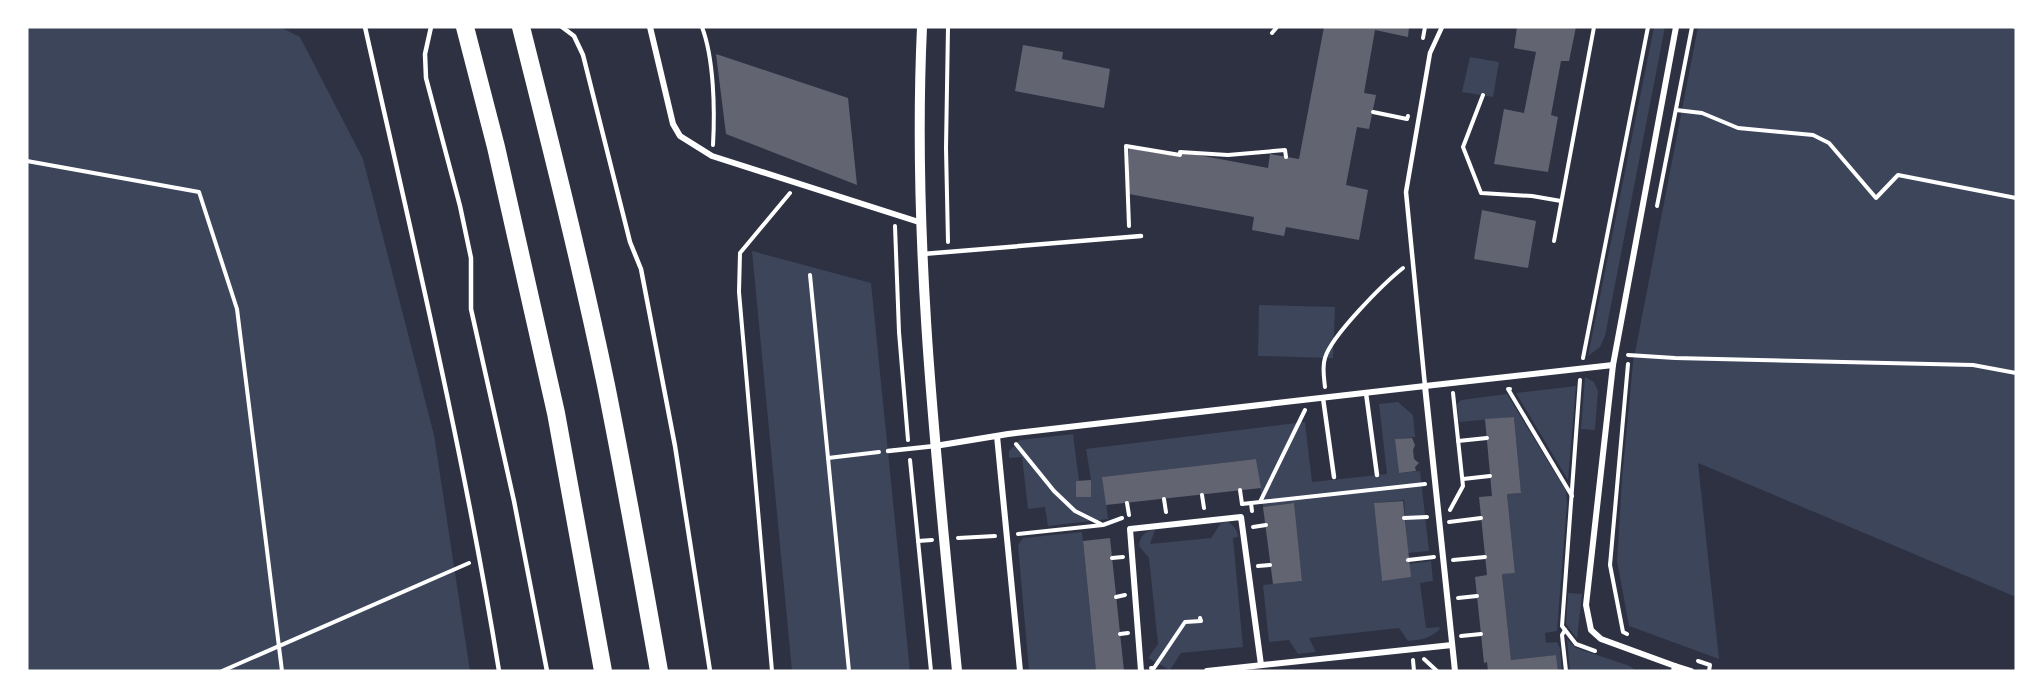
<svg xmlns="http://www.w3.org/2000/svg" width="2043" height="698" font-family="Signika,sans-serif">
  <style>
    .green { fill: #3c4559 }
    .building { fill: #626471 }
    .lines { fill: none; stroke-linecap: round; stroke-linejoin: round }
    .path { stroke: #fff; stroke-width: 4 }
    .service { stroke: #fff; stroke-width: 4.5 }
    .minor { stroke: #fff; stroke-width: 6 }
    .tertiary { stroke: #fff; stroke-width: 10 }
    .motorway { stroke: #fff; stroke-width: 18 }
  </style>
  <rect width="100%" height="100%" fill="#2d3142"/>
  <!-- green -->
  <g class="green">
    <path d="M27 27H280L300 37 363 159 434 435 470 671H27Z"/>
    <path d="M1654 27H1665L1605 336 1600 347 1588 356Z"/>
    <path d="M1698 27H2016V597L1698 463 1719 659 1629 626 1617 561 1622 479 1633 363Z"/>
    <path d="M1470 57 1499 62 1493 97 1462 92Z"/>
    <path d="M752 251 871 283 910 671H792Z"/>
    <path d="M1259 305 1335 307 1333 358 1258 356Z"/>
    <path d="M1585 377 1594 382 1598 391 1595 430 1581 429Z"/>
    <path d="M1576 386 1568 480 1516 393Z"/>
    <path d="M1507 394 1566 491 1567 503 1557 631 1545 633 1546 643 1557 642 1560 648 1562 671H1558L1556 655 1511 660 1502 574 1515 572 1507 494 1521 493 1514 417 1459 422 1457 404 1461 400Z"/>
    <path d="M1398 402 1413 415 1415 437 1396 439 1399 473 1420 471 1429 551 1408 553 1404 500 1374 503 1382 580 1410 577 1409 564 1431 561 1433 581 1420 583 1426 628 1440 627 1439 630C1430 638 1421 640 1408 641L1399 628 1309 638 1316 652 1298 654 1289 640 1269 642 1263 585 1302 581 1293 503 1263 507 1256 459 1103 477 1108 519 1048 526 1045 507 1028 509 1022 457 1009 458V451L1020 440 1073 434 1079 481H1076V497H1091V480L1086 449 1305 422 1312 482 1387 474 1379 404Z"/>
    <path d="M1228 522C1234 526 1237 529 1238 537L1233 538 1243 647 1181 653 1170 670 1148 658 1158 644 1149 558 1139 546C1140 536 1145 530 1155 530L1150 544 1211 538 1221 523Z"/>
    <path d="M1082 532 1096 671H1029L1018 545 1023 538Z"/>
    <path d="M1568 593 1582 594 1577 639 1566 624Z"/>
    <path d="M1567 639 1576 648 1630 666 1636 671H1570Z"/>
  </g>
  <!-- building -->
  <g class="building">
    <path d="M1324 27H1409L1408 37 1375 30 1364 93 1376 95 1369 129 1357 127 1346 185 1368 190 1359 240 1286 227 1284 236 1252 230 1254 217 1129 194V148L1181 157 1182 152 1268 168 1270 154 1299 159Z"/>
    <path d="M1517 27H1576L1569 61H1561L1551 115 1558 117 1548 172 1494 164 1504 109 1524 113 1536 52 1514 48Z"/>
    <path d="M1023 45 1063 52 1062 59 1110 69 1104 108 1015 91Z"/>
    <path d="M716 54 848 98 857 185 726 134Z"/>
    <path d="M1482 210 1536 221 1528 268 1474 259Z"/>
    <path d="M1514 417 1521 493 1507 494 1515 573 1502 574 1511 660 1556 655 1558 671H1488L1487 662 1484 663 1475 577 1487 575 1479 497 1492 496 1485 419Z"/>
    <path d="M1412 438 1415 445 1413 450 1414 459 1419 463 1415 467 1416 471 1399 473 1395 439Z"/>
    <path d="M1256 459 1261 488 1106 505 1102 477Z"/>
    <path d="M1091 480V497H1076V481Z"/>
    <path d="M1403 501 1411 577 1382 581 1374 503Z"/>
    <path d="M1294 503 1302 581 1273 584 1263 507Z"/>
    <path d="M1110 538 1124 671H1096L1083 541Z"/>
  </g>
  <g class="lines">
    <!-- path -->
    <g class="path">
      <path d="M702 27C714 59 715 110 713 145"/>
      <path d="M948 27 946 148 948 242"/>
      <path d="M2015 27H2016"/>
      <path d="M1272 33 1277 27"/>
      <path d="M1423 38 1425 27"/>
      <path d="M1483 95 1463 147 1481 193 1532 196 1561 201"/>
      <path d="M1676 110 1702 113 1738 128 1813 135 1829 143 1876 198 1898 175 2016 198"/>
      <path d="M1373 112 1407 119 1408 116"/>
      <path d="M27 161 199 192 237 309 282 671"/>
      <path d="M1657 206 1692 27"/>
      <path d="M895 226 899 332 908 440"/>
      <path d="M1129 226 1126 146 1180 155V152L1228 155 1285 150 1286 157"/>
      <path d="M1554 241 1594 27"/>
      <path d="M810 275 849 671"/>
      <path d="M1628 355 1675 358 1973 365 2016 373"/>
      <path d="M1583 358 1648 27"/>
      <path d="M1580 380 1562 626 1576 644 1595 651"/>
      <path d="M1325 387C1324 378 1322 367 1325 358 1331 336 1384 283 1403 268"/>
      <path d="M1510 389H1508L1572 496"/>
      <path d="M1458 441 1487 438"/>
      <path d="M1016 444 1054 491 1075 511 1101 524"/>
      <path d="M828 458 879 452"/>
      <path d="M910 460 931 671"/>
      <path d="M1463 479 1490 476"/>
      <path d="M1240 490 1242 504"/>
      <path d="M1202 495 1204 508"/>
      <path d="M1164 499 1166 512"/>
      <path d="M1260 502 1305 410"/>
      <path d="M1127 503 1129 515"/>
      <path d="M1251 503 1425 484"/>
      <path d="M1242 504 1251 503 1252 511"/>
      <path d="M1450 510 1463 486 1453 393"/>
      <path d="M1404 518 1427 517"/>
      <path d="M1449 522 1481 518"/>
      <path d="M1253 527 1266 525"/>
      <path d="M1018 534 1103 525 1122 518"/>
      <path d="M958 538 995 536"/>
      <path d="M918 541 932 540"/>
      <path d="M1112 558 1123 557"/>
      <path d="M1408 560 1434 557"/>
      <path d="M1453 560 1485 557"/>
      <path d="M1258 566 1270 565"/>
      <path d="M1116 597 1125 595"/>
      <path d="M1458 598 1477 596"/>
      <path d="M1565 630 1562 635 1566 671"/>
      <path d="M1120 634 1128 633"/>
      <path d="M1627 634 1623 632 1610 565 1628 364"/>
      <path d="M1461 636 1481 634"/>
      <path d="M1424 659 1437 671"/>
      <path d="M1413 660 1414 671"/>
      <path d="M1698 661 1710 665 1709 671"/>
      <path d="M1151 668H1154L1185 622 1201 621 1200 618"/>
      <path d="M222 671 469 563"/>
      <path d="M772 671 739 292 740 253 790 193"/>
    </g>
    <!-- service -->
    <g class="service">
      <path d="M365 27C413 241 464 454 499 671"/>
      <path d="M431 27 425 54 426 78 460 206 471 258V309L514 501 547 671"/>
      <path d="M562 27 574 36 583 55 630 242 641 269 675 446 710 671"/>
      <path d="M923 254 1141 236"/>
      <path d="M1425 386 1406 192 1430 53 1442 27"/>
      <path d="M1366 393 1377 475"/>
      <path d="M1323 398 1334 477"/>
      <path d="M888 451 935 446"/>
    </g>
    <!-- minor -->
    <g class="minor">
      <path d="M650 27 673 124 680 136 712 156 922 223"/>
      <path d="M1425 386 1613 365"/>
      <path d="M997 436 1020 671"/>
      <path d="M935 446 1008 434 1425 386 1455 671"/>
      <path d="M1675 666 1691 671"/>
      <path d="M1141 671 1130 529 1241 517 1261 665"/>
      <path d="M1207 671 1452 645"/>
      <path d="M1674 671 1675 666 1601 639 1591 630 1586 605 1613 365 1676 27"/>
    </g>
    <!-- tertiary -->
    <path class="tertiary" d="M922 27C912 242 936 457 957 671"/>
    <!-- motorway -->
    <g class="motorway">
      <path d="M465 27 496 147 556 413 603 671"/>
      <path d="M521 27C551 146 581 265 606 385 625 480 642 575 659 671"/>
    </g>
  </g>
  <!-- border -->
  <rect width="2043" height="698" fill="none" stroke="#ffffff" stroke-width="57"/>
</svg>
